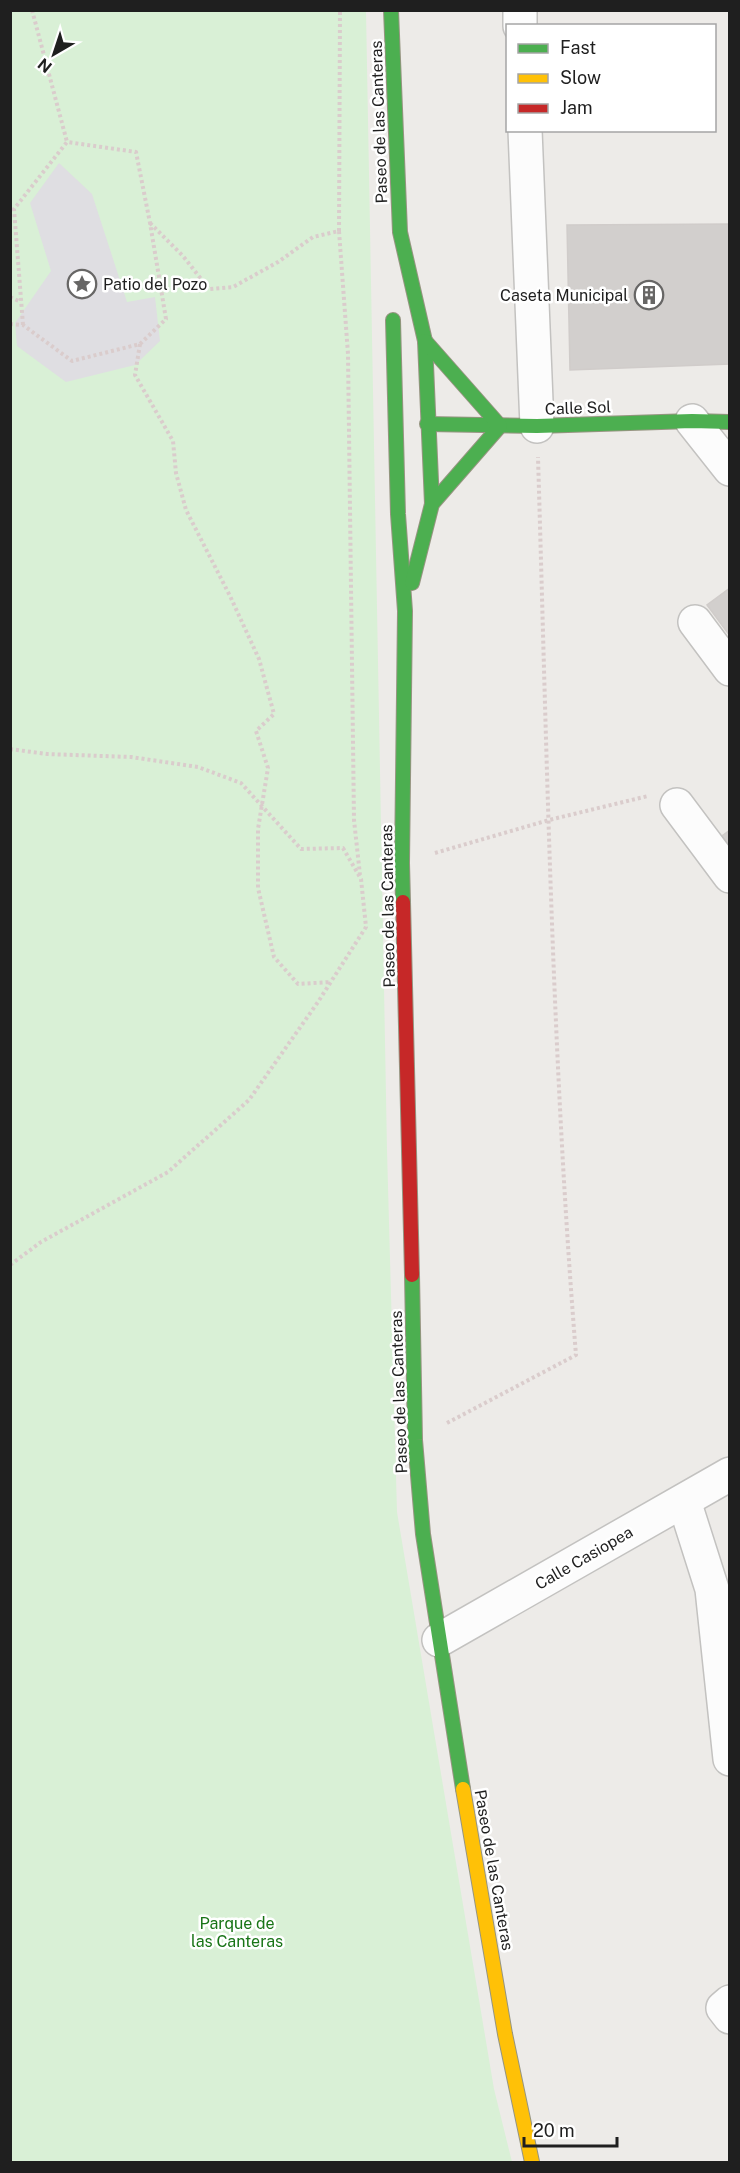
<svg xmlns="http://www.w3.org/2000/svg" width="740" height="2173" font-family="'Public Sans',sans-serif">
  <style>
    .park { fill: #d9f0d6 }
    .plaza { fill: #dfdee2 }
    .building { fill: #d2cfcd; stroke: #d0ccca; stroke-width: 1.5 }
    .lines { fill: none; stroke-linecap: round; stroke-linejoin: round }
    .street-casing { stroke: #c3c2c0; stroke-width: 36 }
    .fast-casing { stroke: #969581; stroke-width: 16 }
    .slow-casing { stroke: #969581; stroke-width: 16 }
    .jam-casing { stroke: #969581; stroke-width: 16 }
    .path { stroke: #dacccc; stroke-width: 4; stroke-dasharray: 3 3; stroke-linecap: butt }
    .street { stroke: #fcfcfc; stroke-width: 33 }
    .fast { stroke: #4caf50; stroke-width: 14 }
    .slow { stroke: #ffc107; stroke-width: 14 }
    .jam { stroke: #c62828; stroke-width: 14 }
    .labels { text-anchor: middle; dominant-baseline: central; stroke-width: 5; stroke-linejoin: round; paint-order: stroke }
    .street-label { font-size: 16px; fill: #1f1f1f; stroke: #fff }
    .poi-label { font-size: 16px; fill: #1f1f1f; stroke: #fff; text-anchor: start }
    .park-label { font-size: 16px; fill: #187416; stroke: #fff }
  </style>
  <rect width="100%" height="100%" fill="#edebe8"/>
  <!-- park -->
  <path class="park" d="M11 11H366L387 1150 397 1512 494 2089 512 2162H11Z"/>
  <!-- plaza -->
  <path class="plaza" d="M59 163 92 194 127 302 155 297 160 341 135 365 66 382 17 346 15 323 51 271 30 203Z"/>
  <!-- building -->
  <g class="building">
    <path d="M730 224V364L570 370 567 225Z"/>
    <path d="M730 588V636L707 605Z"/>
    <path d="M730 830V846L722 836Z"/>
  </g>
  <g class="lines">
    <!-- street casing -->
    <g class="street-casing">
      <g id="street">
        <path d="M520 10V26"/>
        <path d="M525 130 537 426"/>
        <path d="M692 421 730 469"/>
        <path d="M695 622 730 669"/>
        <path d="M677 805 730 876"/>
        <path d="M684 1501 712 1589 730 1759"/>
        <path d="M439 1640 730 1474"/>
        <path d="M730 2002 723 2008 730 2017"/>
      </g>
    </g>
    <!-- fast casing -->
    <g class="fast-casing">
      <g id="fast">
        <path d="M391 10 400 232 425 341 432 504"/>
        <path d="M393 320 398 514 405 611 402 863 403 902"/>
        <path d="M427 424 537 426 692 421 730 422"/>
        <path d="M412 583 432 504 500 426 425 341"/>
        <path d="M412 1275 415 1440 423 1534 463 1789"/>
      </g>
    </g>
    <!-- slow casing -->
    <g class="slow-casing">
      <path id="slow" d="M463 1789 505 2034 532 2162"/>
    </g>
    <!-- jam casing -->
    <g class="jam-casing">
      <path id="jam" d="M403 902 412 1275"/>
    </g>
    <!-- path -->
    <g class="path">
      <path d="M32 10 67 142"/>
      <path d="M150 223 183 256 209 289 233 287 278 262 313 237 339 231 348 354 354 820 360 875"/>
      <path d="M339 231 340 10"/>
      <path d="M10 297 21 302"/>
      <path d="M10 324 23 325 72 361 140 344 166 319 150 223 136 152 67 142 14 209 23 325"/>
      <path d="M140 344 135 375 173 441 176 473 186 510 230 596 259 659 274 714 256 731 268 768 258 829V888L274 957 298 984 331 982"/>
      <path d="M10 749 47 754 131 757 198 767 241 783 301 849 343 848 361 879 366 927 318 1002 249 1100 168 1172 41 1242 10 1265"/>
      <path d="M435 853 549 820 648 796"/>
      <path d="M447 1423 576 1355C552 1057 547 756 538 457"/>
    </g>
    <!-- street -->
    <use href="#street" class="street"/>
    <!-- fast -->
    <use href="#fast" class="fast"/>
    <!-- slow -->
    <use href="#slow" class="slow"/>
    <!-- jam -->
    <use href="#jam" class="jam"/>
  </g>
  <!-- icons -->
  <defs>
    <g id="sight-ring" transform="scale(1.5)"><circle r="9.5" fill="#fff" stroke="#676665" stroke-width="1.5"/><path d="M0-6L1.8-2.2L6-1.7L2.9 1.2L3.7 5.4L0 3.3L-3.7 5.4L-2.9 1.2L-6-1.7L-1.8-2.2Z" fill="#676665"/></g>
    <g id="building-ring" transform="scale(1.5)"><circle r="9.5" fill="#fff" stroke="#676665" stroke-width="1.5"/><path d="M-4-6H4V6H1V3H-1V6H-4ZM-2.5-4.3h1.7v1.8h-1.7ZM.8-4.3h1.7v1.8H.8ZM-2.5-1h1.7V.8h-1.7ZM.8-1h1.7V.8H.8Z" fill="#676665"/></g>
  </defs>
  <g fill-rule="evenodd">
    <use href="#sight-ring" x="82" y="284"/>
    <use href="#building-ring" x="649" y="295"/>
  </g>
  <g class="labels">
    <!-- street labels -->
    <g class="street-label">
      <text transform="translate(379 122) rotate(-92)">Paseo de las Canteras</text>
      <text transform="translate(578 408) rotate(-2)">Calle Sol</text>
      <text transform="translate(388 906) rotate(-91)">Paseo de las Canteras</text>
      <text transform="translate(399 1392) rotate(-92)">Paseo de las Canteras</text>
      <text transform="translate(584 1558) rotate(-30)">Calle Casiopea</text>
      <text transform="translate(494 1870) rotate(80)">Paseo de las Canteras</text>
    </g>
    <!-- poi labels -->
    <g class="poi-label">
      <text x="103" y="284">Patio del Pozo</text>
      <text x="628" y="295" text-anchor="end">Caseta Municipal</text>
    </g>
    <!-- park labels -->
    <g class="park-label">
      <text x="237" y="1923">Parque de<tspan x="237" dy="18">las Canteras</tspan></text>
    </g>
  </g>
  <!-- border -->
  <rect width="740" height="2173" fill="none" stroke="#1f1f1f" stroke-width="24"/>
  <!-- legend -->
  <rect x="506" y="24" width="210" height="108" fill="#ffffff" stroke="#a5a5a5" stroke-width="1.5"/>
  <rect x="518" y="44" width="30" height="9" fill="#4caf50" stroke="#a5a5a5" stroke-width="1.5"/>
  <text x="560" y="54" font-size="18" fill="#1f1f1f">Fast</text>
  <rect x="518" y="74" width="30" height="9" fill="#ffc107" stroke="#a5a5a5" stroke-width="1.5"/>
  <text x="560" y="84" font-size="18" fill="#1f1f1f">Slow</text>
  <rect x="518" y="104" width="30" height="9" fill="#c62828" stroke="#a5a5a5" stroke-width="1.5"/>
  <text x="560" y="114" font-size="18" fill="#1f1f1f">Jam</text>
  <!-- north arrow -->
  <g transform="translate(54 54) rotate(219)" stroke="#ffffff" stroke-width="4.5" paint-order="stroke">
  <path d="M0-4.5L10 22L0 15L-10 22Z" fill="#1f1f1f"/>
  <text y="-9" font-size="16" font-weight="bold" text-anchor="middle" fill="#1f1f1f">N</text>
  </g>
  <!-- scale -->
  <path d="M524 2137v9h93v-9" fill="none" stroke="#1f1f1f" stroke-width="3"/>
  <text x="533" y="2137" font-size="18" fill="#1f1f1f" stroke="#ffffff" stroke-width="4.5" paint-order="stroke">20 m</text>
</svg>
